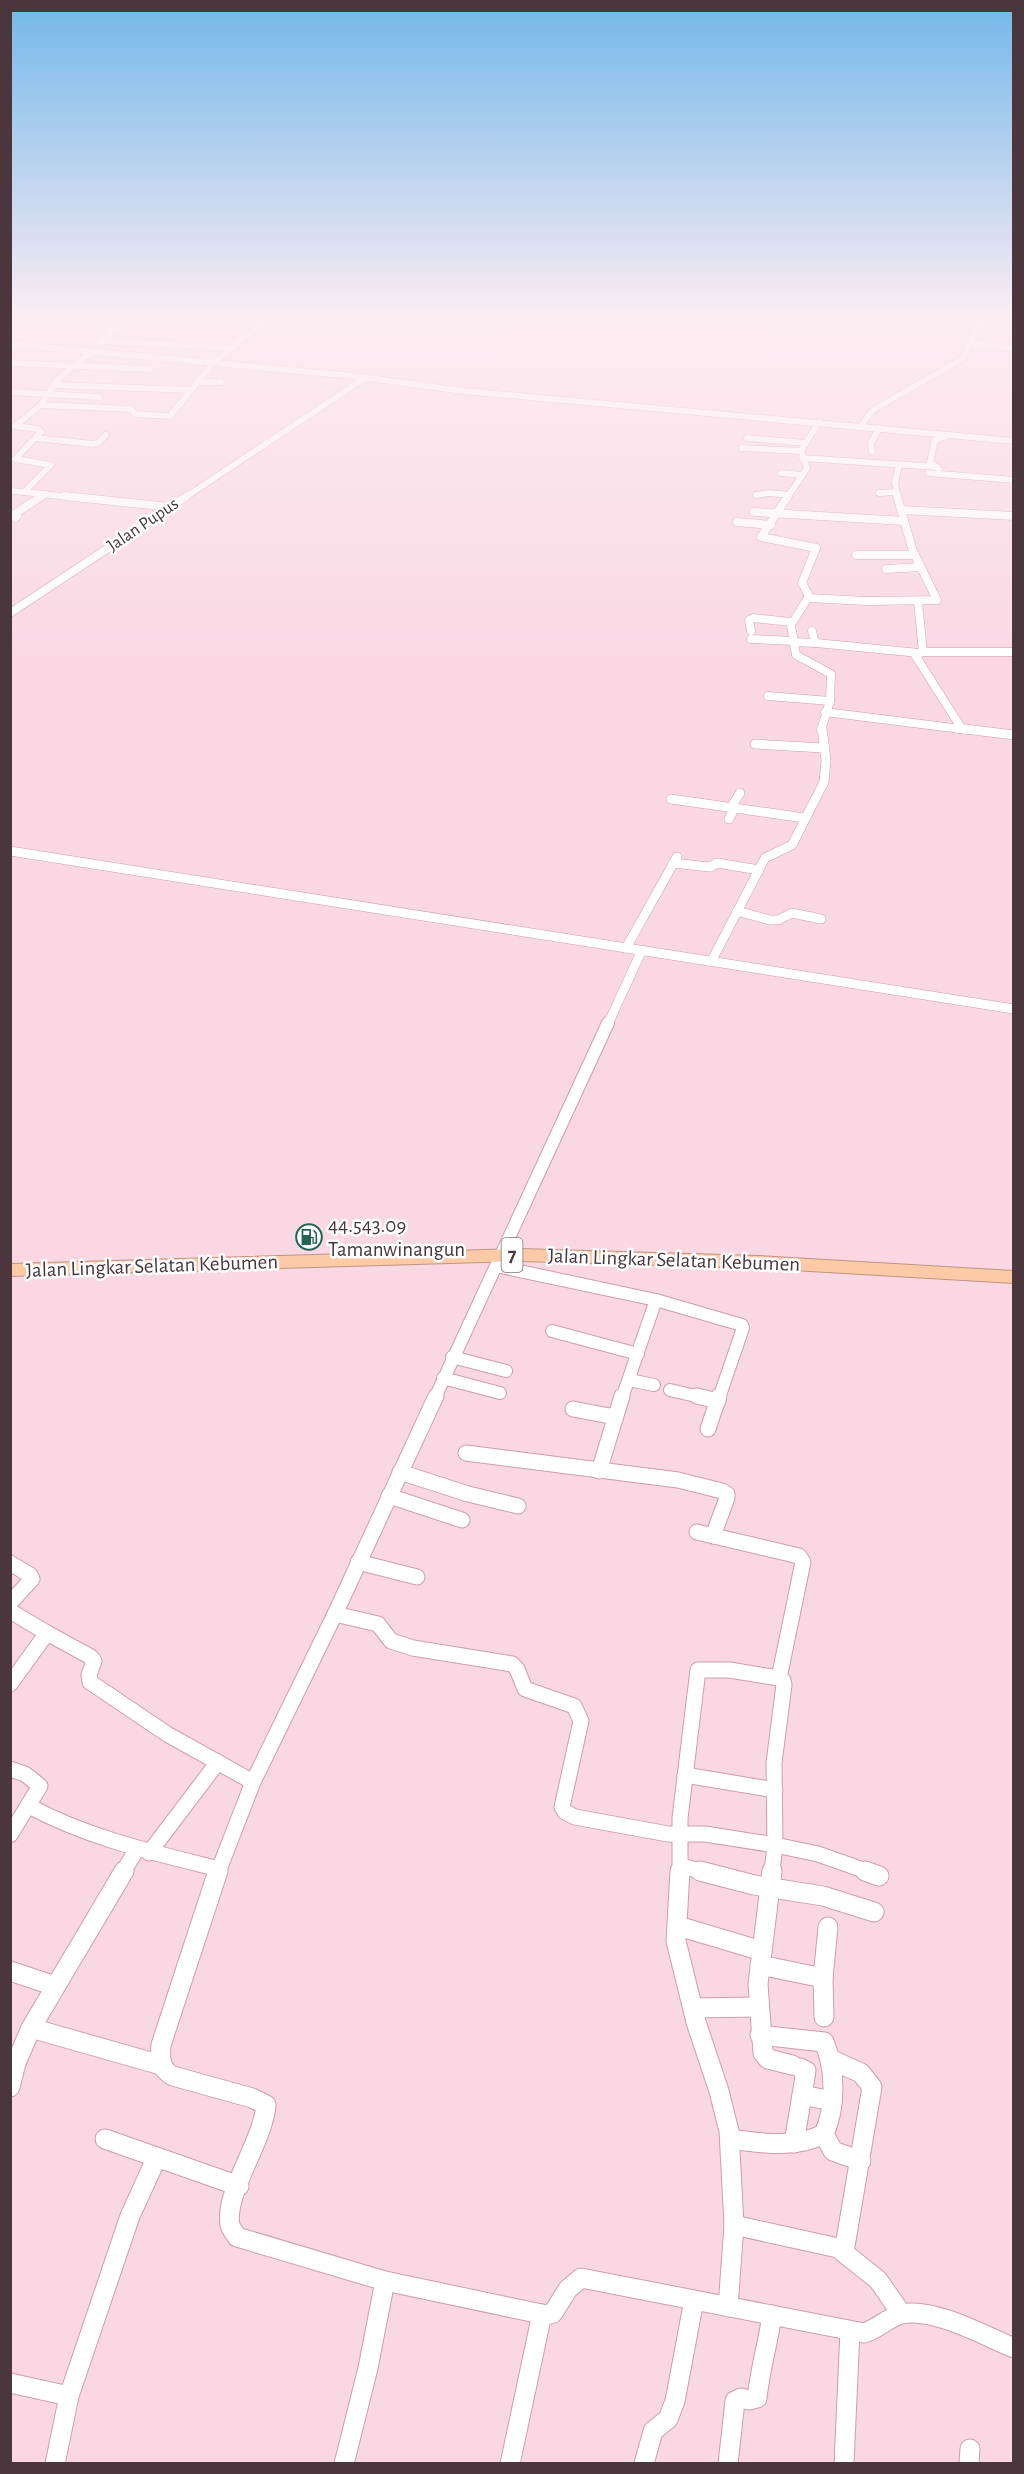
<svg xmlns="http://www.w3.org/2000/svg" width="1024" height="2474" font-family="'Alegreya Sans',sans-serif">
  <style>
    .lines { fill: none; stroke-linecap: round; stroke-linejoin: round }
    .minor-far5-casing { stroke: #ce9caf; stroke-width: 7 }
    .minor-far4-casing { stroke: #ce9caf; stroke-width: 9 }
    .minor-far3-casing { stroke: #ce9caf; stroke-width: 10 }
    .minor-far2-casing { stroke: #ce9caf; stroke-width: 14 }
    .minor-far1-casing { stroke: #ce9caf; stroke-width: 17 }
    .minor-casing { stroke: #ce9caf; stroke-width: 21 }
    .highway-casing { stroke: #bf9683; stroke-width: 2 }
    .minor-far5 { stroke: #fff; stroke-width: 6 }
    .minor-far4 { stroke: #fff; stroke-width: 8 }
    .minor-far3 { stroke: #fff; stroke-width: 9 }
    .minor-far2 { stroke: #fff; stroke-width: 12 }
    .minor-far1 { stroke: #fff; stroke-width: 15 }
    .minor { stroke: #fff; stroke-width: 19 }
    .highway { fill: #fdcaa8; fill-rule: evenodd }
    .labels { text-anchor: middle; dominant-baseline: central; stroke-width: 5; stroke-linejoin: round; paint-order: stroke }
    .far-street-label { font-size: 18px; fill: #4b363e; stroke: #fff }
    .shield { fill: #fff; stroke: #817278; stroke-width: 1.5 }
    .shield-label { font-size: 20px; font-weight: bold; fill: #4b363e }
    .poi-label { font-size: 21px; fill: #4b363e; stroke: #fff; text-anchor: start }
    .street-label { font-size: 21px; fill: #4b363e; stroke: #fff }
  </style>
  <rect width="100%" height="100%" fill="#f9d8e4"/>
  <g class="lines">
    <!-- minor-far5 casing -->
    <g class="minor-far5-casing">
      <g id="minor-far5">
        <path d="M959 314 1014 326"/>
        <path d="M135 315 261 324"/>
        <path d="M111 317 130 318"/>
        <path d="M919 321 978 325"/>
        <path d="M63 323 116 329"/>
        <path d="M101 341 230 348"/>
        <path d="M10 344 354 376 463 391 1014 441"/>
        <path d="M97 344 137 314"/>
        <path d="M972 344 1014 348"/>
        <path d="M10 363 150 369"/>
        <path d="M199 382H221"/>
        <path d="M54 385 191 390"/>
        <path d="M10 392 99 397"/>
        <path d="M41 405 131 409 135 414 170 416 213 363 247 335 278 314"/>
        <path d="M861 426 873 410 962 359 977 329 985 321"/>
        <path d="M36 438 92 444 98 443 106 435"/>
        <path d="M747 438 804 443"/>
        <path d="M742 448 801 451"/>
        <path d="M872 452 871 443 879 428"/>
        <path d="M802 458 937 467"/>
        <path d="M939 469 930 462 935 440 947 436"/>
        <path d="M781 473 802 475"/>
        <path d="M928 473 1014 480"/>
        <path d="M10 491 24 492"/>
        <path d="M879 493 896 492"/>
        <path d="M756 495 769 493 789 495"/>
        <path d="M39 498 45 494"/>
        <path d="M79 498 24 492 51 465 15 459 41 432 38 429 15 426 41 405 58 379 93 351"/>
        <path d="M184 498 365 378"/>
        <path d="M787 498 807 468 801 451 819 422"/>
        <path d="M898 498 895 483 899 465"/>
      </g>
    </g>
    <!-- minor-far4 casing -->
    <g class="minor-far4-casing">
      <g id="minor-far4">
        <path d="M64 496 170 507"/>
        <path d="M788 496 761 537 816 548 802 583 809 596 791 625 796 655 831 674 830 701 821 730"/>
        <path d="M902 510 1014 516"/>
        <path d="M754 512 904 521"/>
        <path d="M15 518 17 516 13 515 42 496"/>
        <path d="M737 522 771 525"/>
        <path d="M856 555H915"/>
        <path d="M886 569 921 567"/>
        <path d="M808 598 867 601 937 600 913 551 897 496"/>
        <path d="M918 602 923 652"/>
        <path d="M10 613 187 496"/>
        <path d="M751 631 749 620 753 618 791 622"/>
        <path d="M751 639 793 641"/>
        <path d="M794 642 815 643 812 631"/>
        <path d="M816 643 919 653"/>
        <path d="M768 696 830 701"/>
        <path d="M825 712 969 730"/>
        <path d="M962 729 915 655 923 652H1014"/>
      </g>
    </g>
    <!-- minor-far3 casing -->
    <g class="minor-far3-casing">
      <g id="minor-far3">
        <path d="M957 728 1014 735"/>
        <path d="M755 744 823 748"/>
        <path d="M671 799 805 818"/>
        <path d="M732 806 740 793"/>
        <path d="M729 819 735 807"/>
        <path d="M10 851 1014 1009"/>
        <path d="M673 863 710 867 717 863 759 870"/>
        <path d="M737 911 770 920H778L792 913 821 919"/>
        <path d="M626 948 677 857"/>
        <path d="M711 962 765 858 792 845 824 782 826 760 822 728"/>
        <path d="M608 1024 642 950"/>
      </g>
    </g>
    <!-- minor-far2 casing -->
    <g class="minor-far2-casing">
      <g id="minor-far2">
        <path d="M496 1266 656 1300 742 1325 743 1328 719 1398"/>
        <path d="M552 1331 638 1354"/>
        <path d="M452 1357 506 1371"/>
        <path d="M443 1378 500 1393"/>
        <path d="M629 1380 654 1385"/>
        <path d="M670 1390 704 1398"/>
        <path d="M435 1398 608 1023"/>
        <path d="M622 1398 656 1300"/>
      </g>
    </g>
    <!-- minor-far1 casing -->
    <g class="minor-far1-casing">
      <g id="minor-far1">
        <path d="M697 1396 718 1401"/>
        <path d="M573 1409 615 1417"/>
        <path d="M708 1429 719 1396"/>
        <path d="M466 1453 678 1480 722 1491 727 1494V1498L713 1536"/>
        <path d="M599 1471 622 1396"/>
        <path d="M400 1472 468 1494 518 1506"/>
        <path d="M389 1496 462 1520"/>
        <path d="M697 1532 799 1556 803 1562 779 1678 783 1680 784 1685 774 1763 775 1845 772 1872"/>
        <path d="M358 1562 417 1577"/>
        <path d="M10 1563 30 1575 32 1579 10 1603"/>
        <path d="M10 1611 47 1633 10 1684"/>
        <path d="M335 1614 378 1624 391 1641 413 1648 512 1664 517 1669 525 1689 574 1706 581 1721 562 1807 565 1812 575 1817 668 1834H705L775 1845 818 1854 869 1872"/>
        <path d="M47 1633 91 1657 94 1661 89 1675 90 1682 167 1734 253 1782"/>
        <path d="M10 1769 25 1774 40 1786 10 1835"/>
        <path d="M685 1775 775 1790"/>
        <path d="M29 1806C88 1838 155 1853 219 1869"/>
        <path d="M149 1853 218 1762"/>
        <path d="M681 1866 705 1872"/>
        <path d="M123 1872 137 1849"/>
        <path d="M218 1872 253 1782 335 1614 436 1396"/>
        <path d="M680 1872V1818L698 1670H729L779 1678"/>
      </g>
    </g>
    <!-- minor casing -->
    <g class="minor-casing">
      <g id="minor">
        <path d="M218 1871 161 2045C160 2059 160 2069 173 2076L252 2098 266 2105C263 2142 224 2193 230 2225 231 2229 235 2233 237 2237L385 2281 546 2315 553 2313 568 2289 581 2278 864 2333C878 2329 888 2317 902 2314 933 2307 985 2336 1014 2348"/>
        <path d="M680 1871 676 1941 696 2022 719 2091 729 2131 734 2225 728 2307"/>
        <path d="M700 1871 754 1885 823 1896 874 1912"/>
        <path d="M772 1871 758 1984 763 2053 768 2059 792 2065"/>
        <path d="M865 1871 879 1876"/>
        <path d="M678 1926 762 1951"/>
        <path d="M760 1965 823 1978"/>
        <path d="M10 1971 55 1986"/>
        <path d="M693 2008 758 2007"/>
        <path d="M824 2017 823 1978 828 1927"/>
        <path d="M31 2028 161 2065"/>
        <path d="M830 2059 861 2073 872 2087 844 2252"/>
        <path d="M10 2087 16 2063 31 2028 124 1871"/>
        <path d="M802 2095 832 2101"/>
        <path d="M824 2134 833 2151 861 2161"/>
        <path d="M105 2139 239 2186"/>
        <path d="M730 2139C762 2143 794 2149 824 2134 836 2107 836 2069 824 2042L760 2035"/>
        <path d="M794 2143 806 2071 800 2068"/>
        <path d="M734 2225 838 2248 878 2280 901 2313"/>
        <path d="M10 2383 69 2396 55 2464"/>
        <path d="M69 2396 130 2216 156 2159"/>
        <path d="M344 2464 368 2368 385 2281"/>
        <path d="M510 2464 542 2314"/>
        <path d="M644 2464 653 2431 668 2419 675 2401 694 2300"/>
        <path d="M728 2464 735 2401 741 2398 749 2400 757 2398C760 2370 768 2343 772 2315"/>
        <path d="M844 2464 850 2331"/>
        <path d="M969 2464 970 2449"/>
      </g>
    </g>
    <!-- highway casing -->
    <g class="highway-casing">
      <path id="highway" d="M520 1249 759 1256 1014 1271V1283L759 1268 520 1261 10 1276V1264Z"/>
    </g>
    <!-- minor-far5 -->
    <use href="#minor-far5" class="minor-far5"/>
    <!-- minor-far4 -->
    <use href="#minor-far4" class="minor-far4"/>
    <!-- minor-far3 -->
    <use href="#minor-far3" class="minor-far3"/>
    <!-- minor-far2 -->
    <use href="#minor-far2" class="minor-far2"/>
    <!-- minor-far1 -->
    <use href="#minor-far1" class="minor-far1"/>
    <!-- minor -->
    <use href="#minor" class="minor"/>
    <!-- highway -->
    <use href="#highway" class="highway"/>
  </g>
  <!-- sky -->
  <linearGradient id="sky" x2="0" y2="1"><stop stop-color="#72b7ea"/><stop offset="0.48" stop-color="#fcedf3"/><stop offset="1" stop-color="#fcedf3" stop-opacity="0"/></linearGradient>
  <rect width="1024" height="661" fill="url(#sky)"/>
  <!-- icons -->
  <defs>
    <g id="fuel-ring" transform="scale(1.35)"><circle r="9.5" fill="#fff" stroke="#236656" stroke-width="1.5"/><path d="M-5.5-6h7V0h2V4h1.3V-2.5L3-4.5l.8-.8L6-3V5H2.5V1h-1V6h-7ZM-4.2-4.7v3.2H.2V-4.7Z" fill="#236656"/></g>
  </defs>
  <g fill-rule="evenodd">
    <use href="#fuel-ring" x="309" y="1237"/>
  </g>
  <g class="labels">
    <!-- far-street labels -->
    <g class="far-street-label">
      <text transform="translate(143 525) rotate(-34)">Jalan Pupus</text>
    </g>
    <!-- shield labels -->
    <rect class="shield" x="501.5" y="1238" width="21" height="34" rx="4.5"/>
    <g class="shield-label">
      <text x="512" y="1255">7</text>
    </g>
    <!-- poi labels -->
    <g class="poi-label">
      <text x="328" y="1225">44.543.09<tspan x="328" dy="24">Tamanwinangun</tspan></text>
    </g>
    <!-- street labels -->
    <g class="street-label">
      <text transform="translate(674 1260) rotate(2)">Jalan Lingkar Selatan Kebumen</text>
      <text transform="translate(152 1266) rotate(-2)">Jalan Lingkar Selatan Kebumen</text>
    </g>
  </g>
  <!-- border -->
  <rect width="1024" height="2474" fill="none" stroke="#4b363e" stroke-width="24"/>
</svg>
